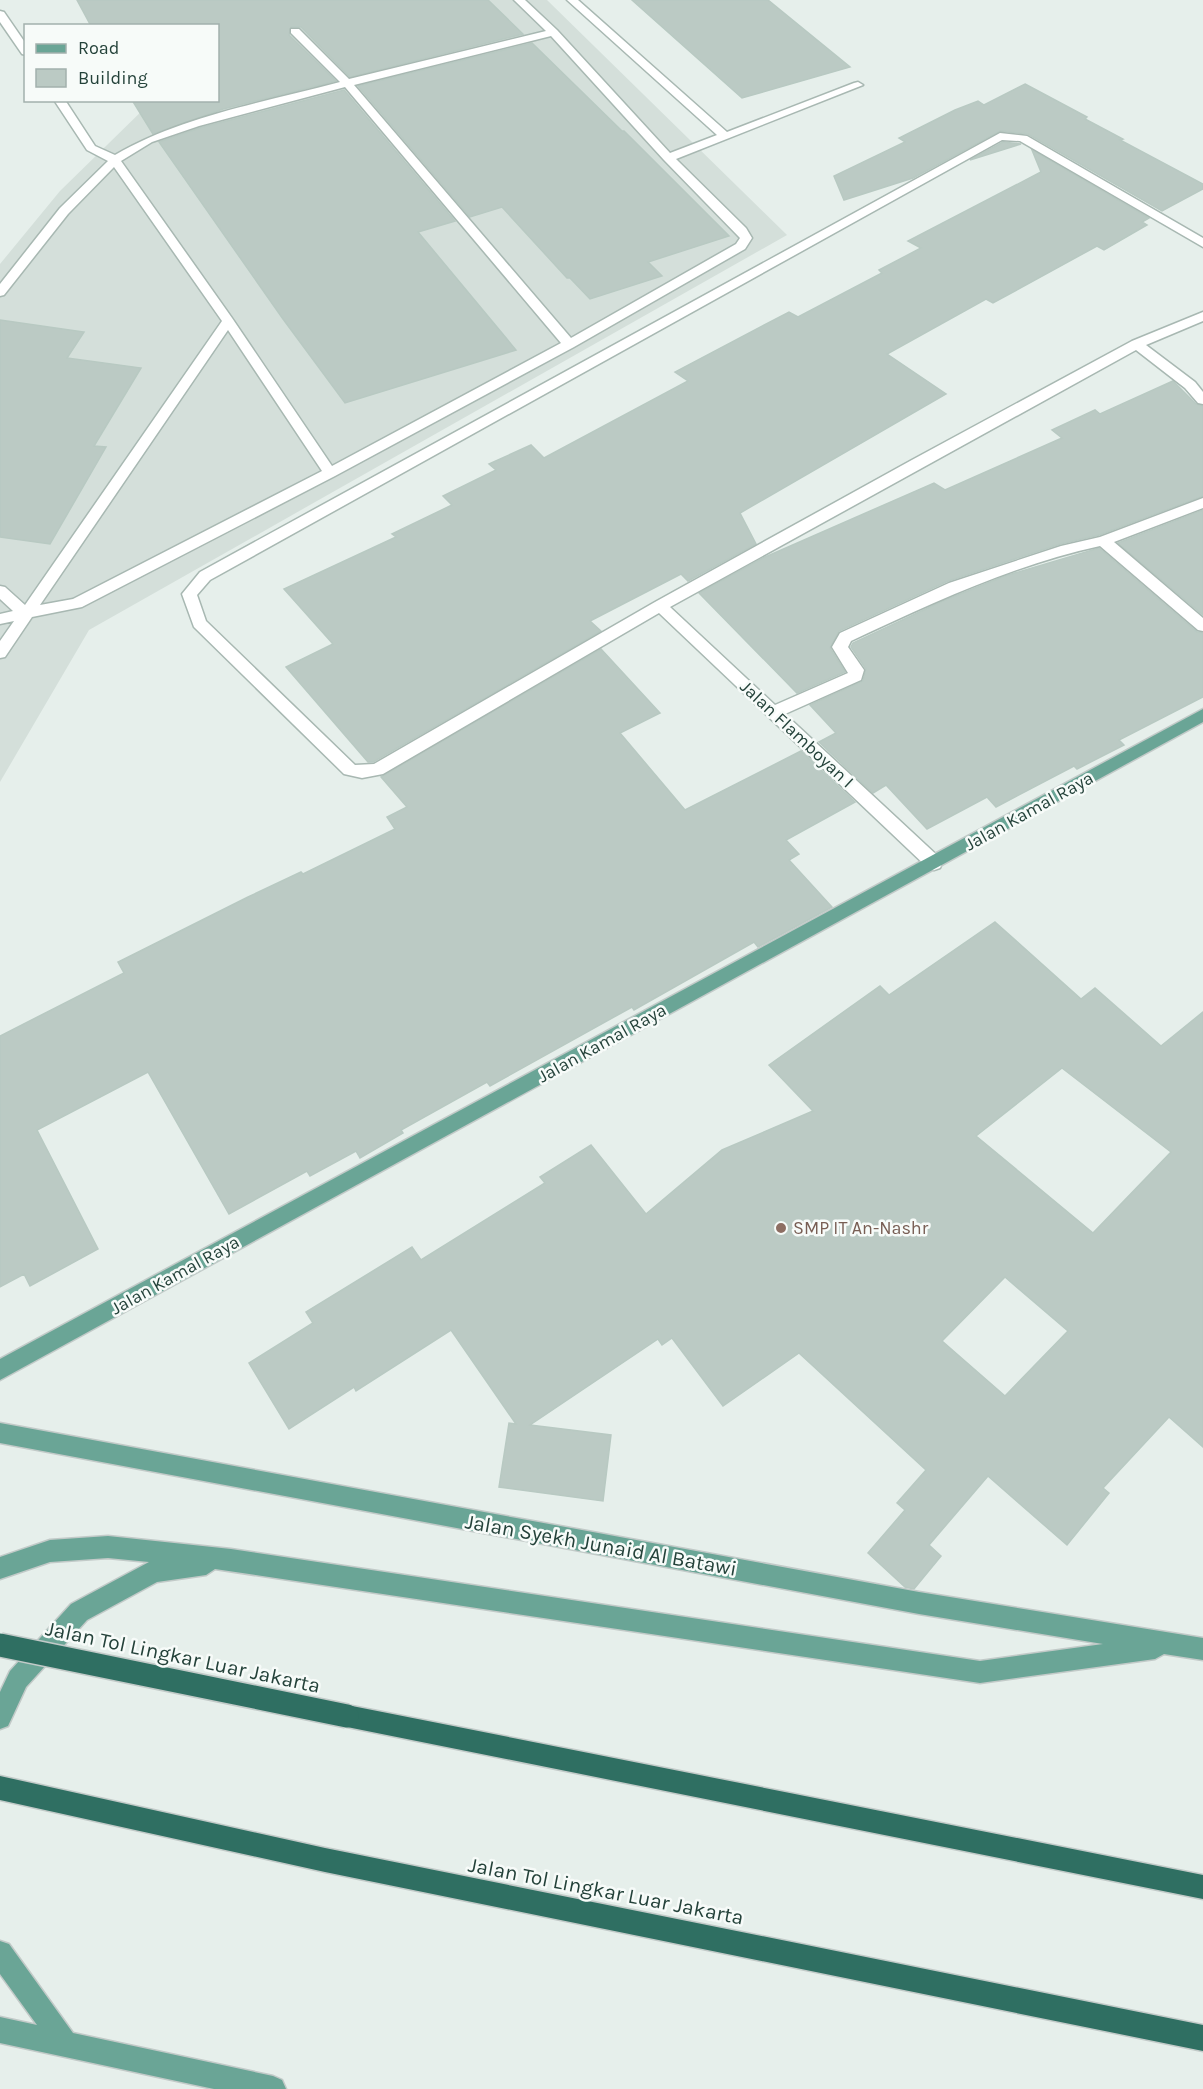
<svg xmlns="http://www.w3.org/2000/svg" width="1203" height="2089" font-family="Karla,sans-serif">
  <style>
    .built { fill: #d4dfda }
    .building { fill: #bbcac4; stroke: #b8c9c2; stroke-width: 1.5; fill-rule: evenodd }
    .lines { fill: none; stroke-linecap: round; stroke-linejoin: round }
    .minor-casing { stroke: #a8b8b2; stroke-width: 3 }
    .major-casing { stroke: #c2cac8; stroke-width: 3 }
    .highway-casing { stroke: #c2cac8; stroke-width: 3 }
    .minor { fill: #fff; fill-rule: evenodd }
    .major { fill: #6aa596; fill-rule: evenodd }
    .highway { fill: #2f6f62; fill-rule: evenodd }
    .highway-bridge-casing { stroke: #c2cac8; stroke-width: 26; stroke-linecap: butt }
    .highway-bridge { stroke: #2f6f62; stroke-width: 23 }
    .education-dot { fill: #8d6e63; stroke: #f7fbf9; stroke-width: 2 }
    .labels { text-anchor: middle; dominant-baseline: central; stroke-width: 5; stroke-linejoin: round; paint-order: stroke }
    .street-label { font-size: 18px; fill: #24423a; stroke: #f7fbf9 }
    .education-label { font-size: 18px; fill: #785e54; stroke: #f7fbf9; text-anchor: start }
    .near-street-label { font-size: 21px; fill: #24423a; stroke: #f7fbf9 }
  </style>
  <rect width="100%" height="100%" fill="#e6efeb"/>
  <!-- built -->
  <path class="built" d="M315 0H547L787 235 89 630 0 782V264L60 191 151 102 218 100V60Z"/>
  <!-- building -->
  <g class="building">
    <path d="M77 0H488L523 34 350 77 301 27H291L289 35 336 81 223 109 153 134 132 100H218V26H91Z"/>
    <path d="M632 0H768L850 67 742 98Z"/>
    <path d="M532 43 622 131H624L729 236 648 262 662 276 590 299 570 278H567L502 207 470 217 358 86Z"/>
    <path d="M1025 84 1087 117 1085 119 1123 139 1120 140 1203 184V189L1162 211 1028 134 1000 131 913 178 844 200 834 176 905 142 899 138 955 110 978 101 984 105Z"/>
    <path d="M344 90 455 221 418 232 516 350 345 403 283 319 159 142 200 128Z"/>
    <path d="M1003 142 1021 144 970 160Z"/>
    <path d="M1032 150 1149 218 1142 222 1147 225 1104 250 1097 246 993 303 986 299 887 354 946 394 740 513 756 544 688 581 681 574 590 621 601 631 373 762H368L286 667 333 644 284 589 396 537 392 534 452 505 443 496 496 470 489 464 531 445 544 458 688 381 675 372 789 312 798 317 882 273 879 270 921 248 908 241 1041 172Z"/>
    <path d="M0 320 84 332 67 358 141 368 94 446 106 447 50 544 0 537Z"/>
    <path d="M1173 381 1196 404 1203 406V496L1099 535 1060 544 948 581 839 631 830 648 845 672 797 693 699 593 763 558 934 483 945 490 1062 438 1052 430 1095 410 1100 414Z"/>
    <path d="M1203 510V615L1118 543Z"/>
    <path d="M1099 548 1197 632 1203 633V697L1119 740 1124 745 1077 769 1074 766 996 807 987 797 927 829 886 785 873 793 819 742 836 733 810 705 863 681 866 669 851 647 853 643 943 601 1005 576Z"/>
    <path d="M601 649 660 713 620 733 685 810 801 751 855 802 786 840 799 854 789 860 832 907 758 947 754 942 634 1010 632 1007 490 1086 487 1082 401 1130 403 1133 360 1158 356 1151 310 1176 307 1171 229 1214 148 1072 37 1130 98 1249 30 1286 24 1274 0 1287V1036L124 973 118 962 248 897 301 872 303 874 395 829 387 817 407 807 381 777Z"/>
    <path d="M995 922 1081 999 1095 988 1161 1046 1203 1012V1447L1169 1417 1103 1488 1109 1493 1067 1545 988 1476 929 1545 941 1556 914 1589 905 1587 868 1553 905 1510 897 1503 926 1470 799 1353 723 1406 672 1338 662 1345 658 1339 530 1425 611 1435 603 1501 499 1487 509 1423 516 1424 451 1330 356 1391 354 1387 289 1429 249 1363 313 1323 306 1312 412 1247 421 1260 545 1183 540 1177 591 1145 646 1214 722 1150 813 1111 769 1065 880 986 889 995ZM1062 1068 1171 1152 1093 1233 976 1136ZM1005 1277 1068 1331 1005 1396 942 1341Z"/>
  </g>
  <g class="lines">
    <!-- minor casing -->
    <g class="minor-casing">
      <g id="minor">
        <path d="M514 0H525L557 30 670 153 717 135 567 0H578L727 132 854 83 858 82 863 85 676 159 746 228 752 238 745 249 574 347 335 476 82 607 32 617 5 657 0 658V641L14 621 0 624V614L13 611 0 599V586L5 587 25 605 222 321 114 167 68 214 4 295 0 296V284L60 208 108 161 87 150 54 100H65L95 146 115 155C181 116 265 102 340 82L291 33V29H299L349 79 546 31ZM551 36 664 160 740 238 736 244 571 338 354 85ZM345 87 561 343 332 466 232 318 121 161 152 142 199 126ZM228 330 322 471 73 599 40 605Z"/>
        <path d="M0 11 4 12 26 44V55L22 54 0 22Z"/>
        <path d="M1000 133 1027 136 1203 238V247L1020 141 1002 140 210 580 197 595 206 621 355 765 374 764 655 602 910 461 1132 341 1203 312V321L1146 345 1195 382 1203 392V404L1198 403 1185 388 1136 350 670 607 775 705 848 673 832 647 840 633 949 583 1061 546 1100 537 1203 498V508L1114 542 1203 618V631L1198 630 1100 546C1013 565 932 603 851 641L848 647 864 670 861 680 785 714 940 858 942 863 940 868 934 870 928 868 659 613 383 774 362 778 344 774 194 627 182 594 200 572Z"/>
      </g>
    </g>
    <!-- major casing -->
    <g class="major-casing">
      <g id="major">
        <path d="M1203 709V722L0 1380V1359Z"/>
        <path d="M0 1423 919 1592 1203 1638V1660L1164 1654 1155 1659 980 1683 215 1569 206 1575 157 1582 87 1620 26 1687 8 1726 0 1729V1692L10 1671 71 1604 149 1562 108 1558 50 1562 0 1579V1557L50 1540 108 1536 231 1549 980 1661 1103 1644 919 1614 0 1443Z"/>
        <path d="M0 1941 9 1944 73 2033 273 2076 282 2080 286 2089H214L0 2043V2017L37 2025 0 1974Z"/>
      </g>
    </g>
    <!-- highway casing -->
    <g class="highway-casing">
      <g id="highway">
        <path d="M347 1705 1203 1875V1899L347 1727 339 1724 336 1716 339 1708Z"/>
        <path d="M0 1776 325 1848 1203 2025V2051L325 1872 0 1800Z"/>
      </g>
    </g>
    <!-- minor -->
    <use href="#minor" class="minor"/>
    <!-- major -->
    <use href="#major" class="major"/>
    <!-- highway -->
    <use href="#highway" class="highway"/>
    <!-- highway-bridge casing -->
    <g class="highway-bridge-casing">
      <path id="highway-bridge" d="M0 1645 347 1716"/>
    </g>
    <!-- highway-bridge -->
    <use href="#highway-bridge" class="highway-bridge"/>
  </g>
  <!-- markers -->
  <circle class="education-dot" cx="781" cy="1228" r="6"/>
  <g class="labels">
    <!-- street labels -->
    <g class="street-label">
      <text transform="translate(797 734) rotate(43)">Jalan Flamboyan I</text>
      <text transform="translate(1029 811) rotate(-29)">Jalan Kamal Raya</text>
      <text transform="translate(602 1043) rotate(-29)">Jalan Kamal Raya</text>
      <text transform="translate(175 1275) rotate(-29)">Jalan Kamal Raya</text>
    </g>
    <!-- education labels -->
    <g class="education-label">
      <text x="793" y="1228">SMP IT An-Nashr</text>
    </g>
    <!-- near-street labels -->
    <g class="near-street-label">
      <text transform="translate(601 1545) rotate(10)">Jalan Syekh Junaid Al Batawi</text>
      <text transform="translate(183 1657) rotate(12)">Jalan Tol Lingkar Luar Jakarta</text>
      <text transform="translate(606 1891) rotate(11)">Jalan Tol Lingkar Luar Jakarta</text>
    </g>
  </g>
  <!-- legend -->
  <rect x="24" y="24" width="195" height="78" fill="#f7fbf9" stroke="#a3b1ad" stroke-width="1.5"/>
  <rect x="36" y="44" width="30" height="9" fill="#6aa596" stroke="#a3b1ad" stroke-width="1.5"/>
  <text x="78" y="54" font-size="18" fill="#24423a">Road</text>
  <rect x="36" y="69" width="30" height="18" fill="#bbcac4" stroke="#a3b1ad" stroke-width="1.5"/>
  <text x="78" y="84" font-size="18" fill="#24423a">Building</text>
</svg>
